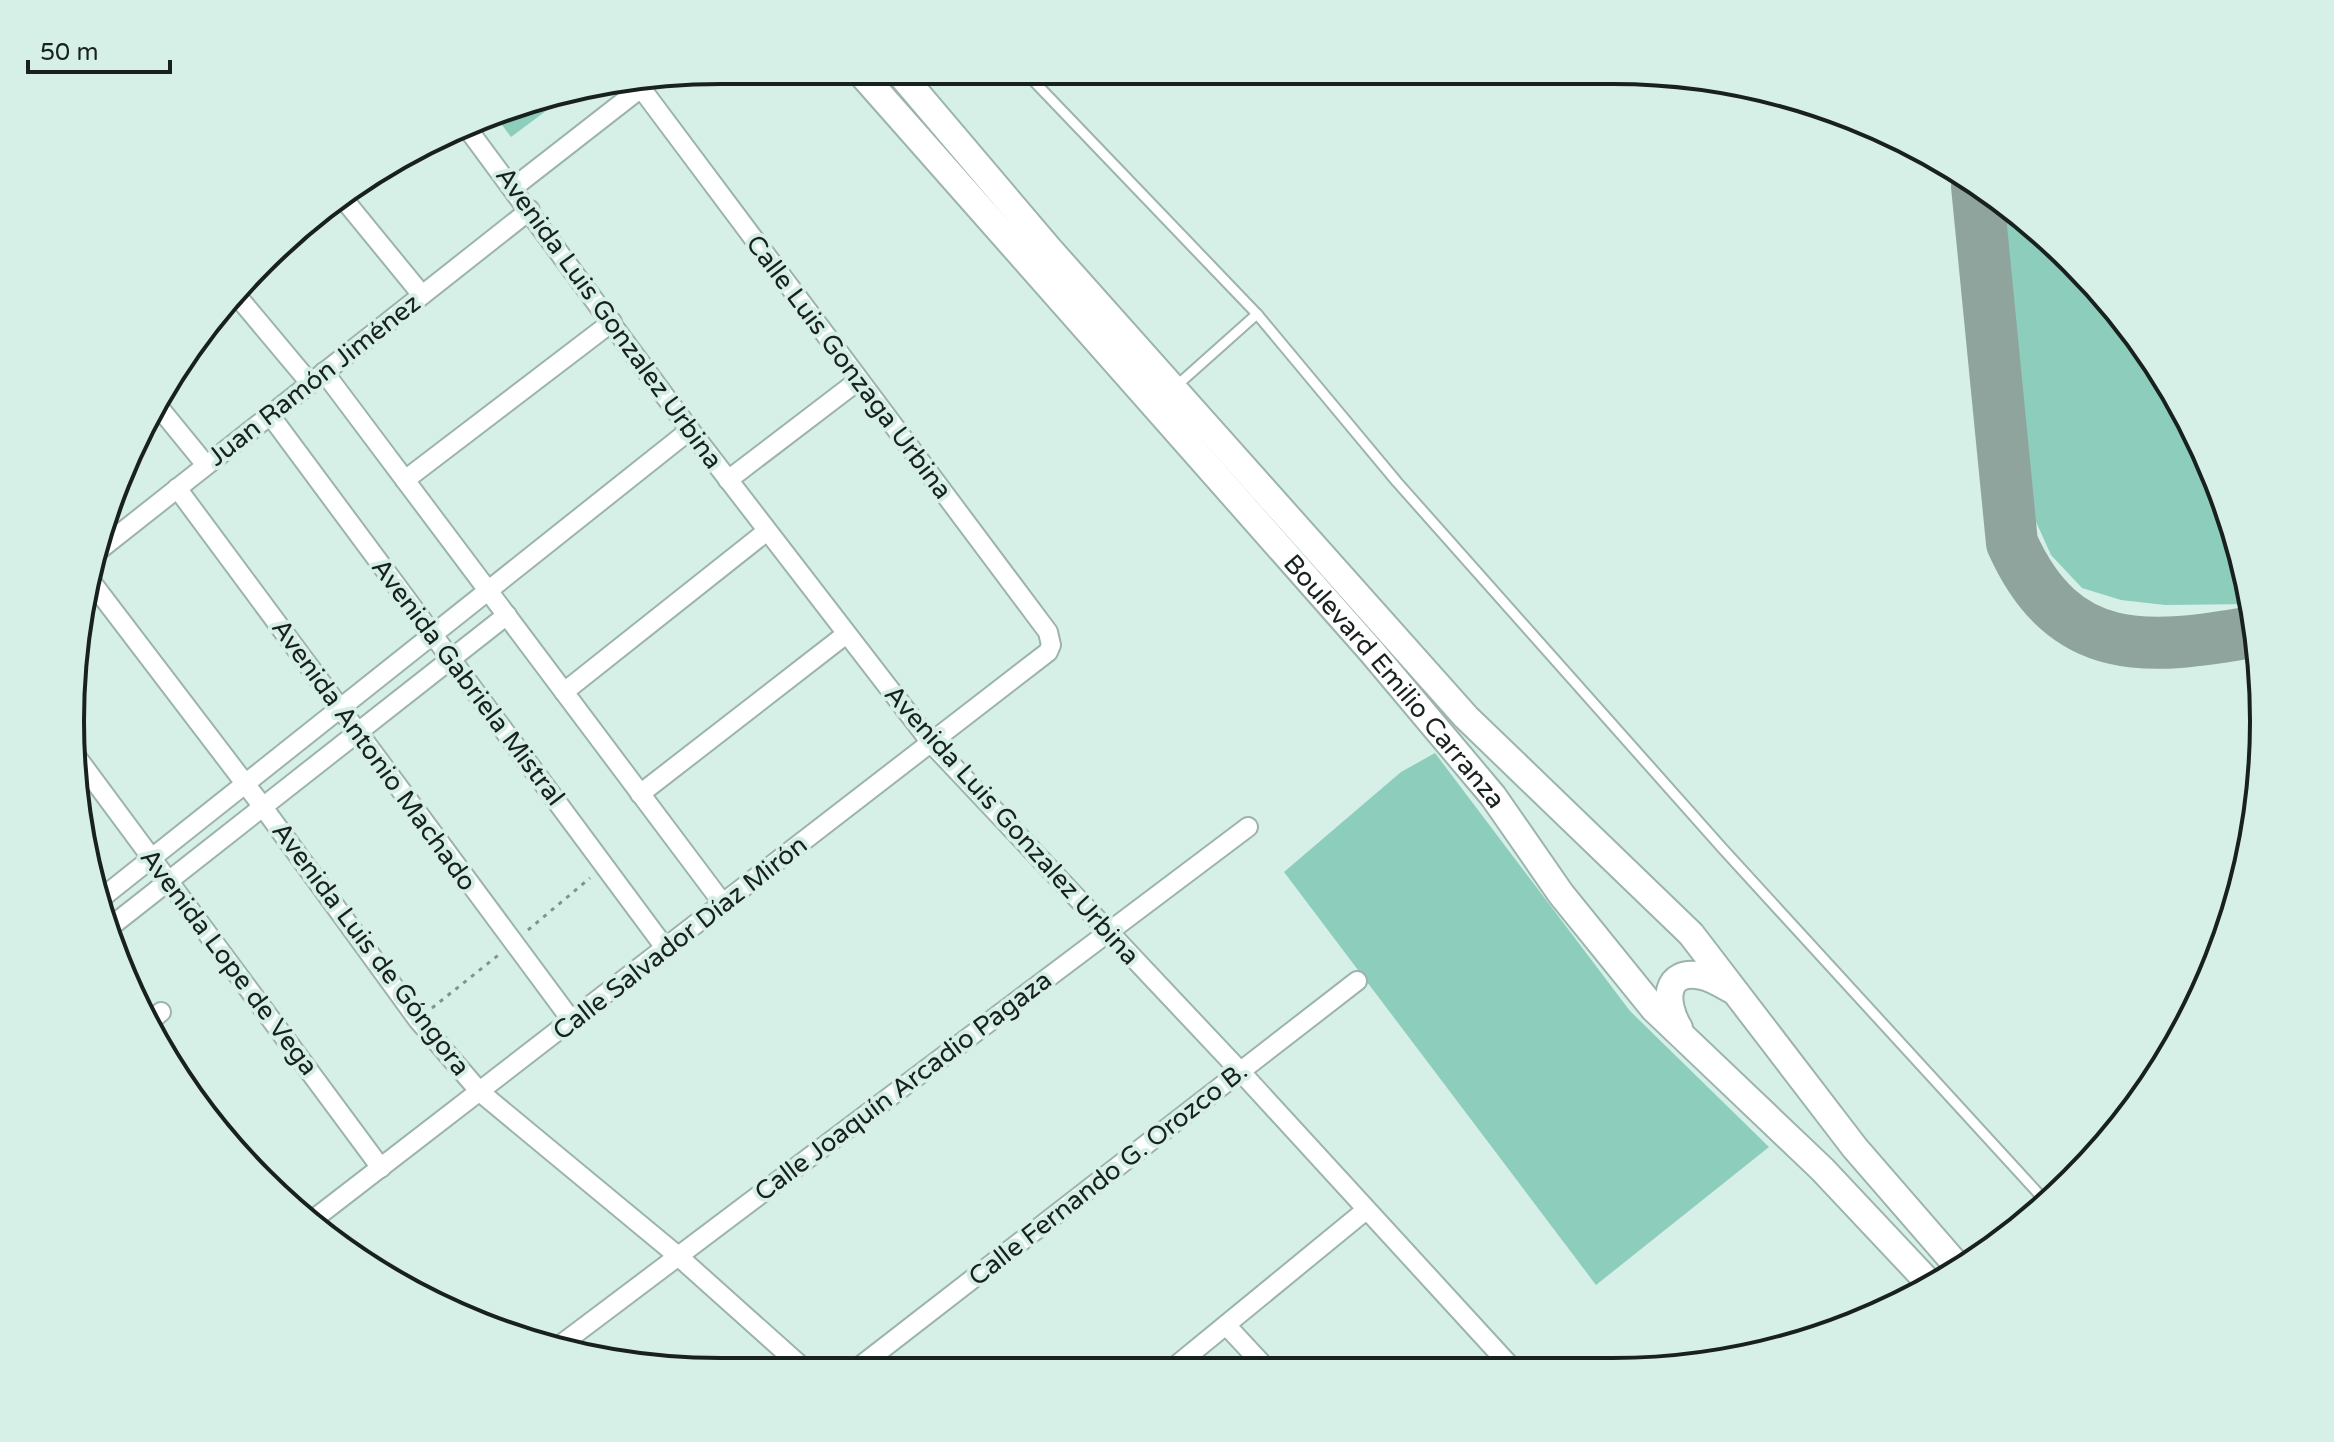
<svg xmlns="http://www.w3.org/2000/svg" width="2334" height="1442" font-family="'Varela Round',sans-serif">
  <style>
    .green { fill: #8dcdbc }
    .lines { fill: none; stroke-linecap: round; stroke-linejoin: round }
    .taxiway { stroke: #90a49e; stroke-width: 52 }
    .lane-casing { stroke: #9cb4ad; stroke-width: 13 }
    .street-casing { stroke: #9cb4ad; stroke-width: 22 }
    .secondary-casing { stroke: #9cb4ad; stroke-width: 30 }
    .path { stroke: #81938e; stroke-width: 3; stroke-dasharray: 4 6; stroke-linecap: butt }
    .lane { stroke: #fff; stroke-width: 9 }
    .street { stroke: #fff; stroke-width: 18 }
    .secondary { stroke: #fff; stroke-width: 26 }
    .labels { text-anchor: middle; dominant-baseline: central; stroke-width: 8; stroke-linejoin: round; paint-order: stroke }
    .street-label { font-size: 26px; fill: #18211e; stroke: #d6efe7 }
    .rim { fill: none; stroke: #18211e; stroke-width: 4 }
  </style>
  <rect width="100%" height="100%" fill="#d6efe7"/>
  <!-- green -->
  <g class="green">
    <path d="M566 96 511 137 494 114 512 104Z"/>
    <path d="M1995 196 2009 204 2102 291 2177 395 2229 511 2251 604 2165 605 2121 600 2082 588 2051 555 2033 515 2018 432Z"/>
    <path d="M1435 753 1630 1011 1769 1147 1596 1285 1284 872 1401 772Z"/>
  </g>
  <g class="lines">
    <!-- taxiway -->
    <path class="taxiway" d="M1977 186 2012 543C2064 659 2147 651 2257 631"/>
    <!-- lane casing -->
    <g class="lane-casing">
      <g id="lane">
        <path d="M1025 72 1257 314 1397 482 1723 849 2048 1204"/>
        <path d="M1174 388 1257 314"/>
      </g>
    </g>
    <!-- street casing -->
    <g class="street-casing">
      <g id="street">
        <path d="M467 128 690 430 932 744 1240 1071 1514 1370"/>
        <path d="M514 187 641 88"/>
        <path d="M341 196 422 295"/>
        <path d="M238 297 310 383"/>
        <path d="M324 372 724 905"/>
        <path d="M157 405 206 465"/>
        <path d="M270 415 666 949"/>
        <path d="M405 480 612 322"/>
        <path d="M728 480 859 380"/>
        <path d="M177 488 572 1021"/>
        <path d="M98 551 530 210"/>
        <path d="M93 584 263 807 418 1020 480 1092 678 1256 802 1367"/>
        <path d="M564 692 767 531"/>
        <path d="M76 756 381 1168"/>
        <path d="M640 794 845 635"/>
        <path d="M99 900 690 430"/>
        <path d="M105 931 507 615"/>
        <path d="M150 1021 161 1012"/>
        <path d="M310 1222 1048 652 1051 645 1048 632 638 84"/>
        <path d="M1226 1325 1267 1369"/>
        <path d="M559 1346 1248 827"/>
        <path d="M859 1367 1357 981"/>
        <path d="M1172 1369 1366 1210"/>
      </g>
    </g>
    <!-- secondary casing -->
    <g class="secondary-casing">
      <g id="secondary">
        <path id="s1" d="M859 71 1372 652 1493 796 1561 894 1654 1009 1822 1169 1933 1287"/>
        <path d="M898 71 1049 249 1466 717 1691 934 1855 1148 1960 1269"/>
        <path d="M1679 1028C1664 1004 1663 968 1702 976 1712 978 1723 985 1732 990"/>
      </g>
    </g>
    <!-- path -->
    <g class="path">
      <path d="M528 930 590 878"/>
      <path d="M432 1008 501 953"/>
    </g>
    <!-- lane -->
    <use href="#lane" class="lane"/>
    <!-- street -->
    <use href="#street" class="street"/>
    <!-- secondary -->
    <use href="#secondary" class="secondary"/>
  </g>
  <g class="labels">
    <!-- street labels -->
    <g class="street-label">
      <text transform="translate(609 318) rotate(54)">Avenida Luis Gonzalez Urbina</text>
      <text transform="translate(849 367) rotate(53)">Calle Luis Gonzaga Urbina</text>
      <text transform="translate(314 380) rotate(-38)">Juan Ramón Jiménez</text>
      <text transform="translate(468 682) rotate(53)">Avenida Gabriela Mistral</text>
      <text stroke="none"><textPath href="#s1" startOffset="812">Boulevard Emilio Carranza</textPath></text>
      <text transform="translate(374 755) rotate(54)">Avenida Antonio Machado</text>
      <text transform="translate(1012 825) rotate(48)">Avenida Luis Gonzalez Urbina</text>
      <text transform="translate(680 938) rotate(-38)">Calle Salvador Díaz Mirón</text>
      <text transform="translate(371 949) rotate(53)">Avenida Luis de Góngora</text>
      <text transform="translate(229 962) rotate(53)">Avenida Lope de Vega</text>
      <text transform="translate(903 1086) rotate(-37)">Calle Joaquín Arcadio Pagaza</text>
      <text transform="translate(1108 1174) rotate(-38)">Calle Fernando G. Orozco B.</text>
    </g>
  </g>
  <!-- crop -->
  <path d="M0 0H2334V1442H0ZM721 84H1613A637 637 0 0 1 2250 721V721A637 637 0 0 1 1613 1358H721A637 637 0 0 1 84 721V721A637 637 0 0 1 721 84Z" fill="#d6efe7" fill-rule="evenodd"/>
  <path class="rim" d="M721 84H1613A637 637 0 0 1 2250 721V721A637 637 0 0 1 1613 1358H721A637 637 0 0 1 84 721V721A637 637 0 0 1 721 84Z"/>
  <!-- scale -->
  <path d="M28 60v12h142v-12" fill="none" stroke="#18211e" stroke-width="4"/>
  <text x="40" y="60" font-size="24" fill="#18211e" stroke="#d6efe7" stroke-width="6" paint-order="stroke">50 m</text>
</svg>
